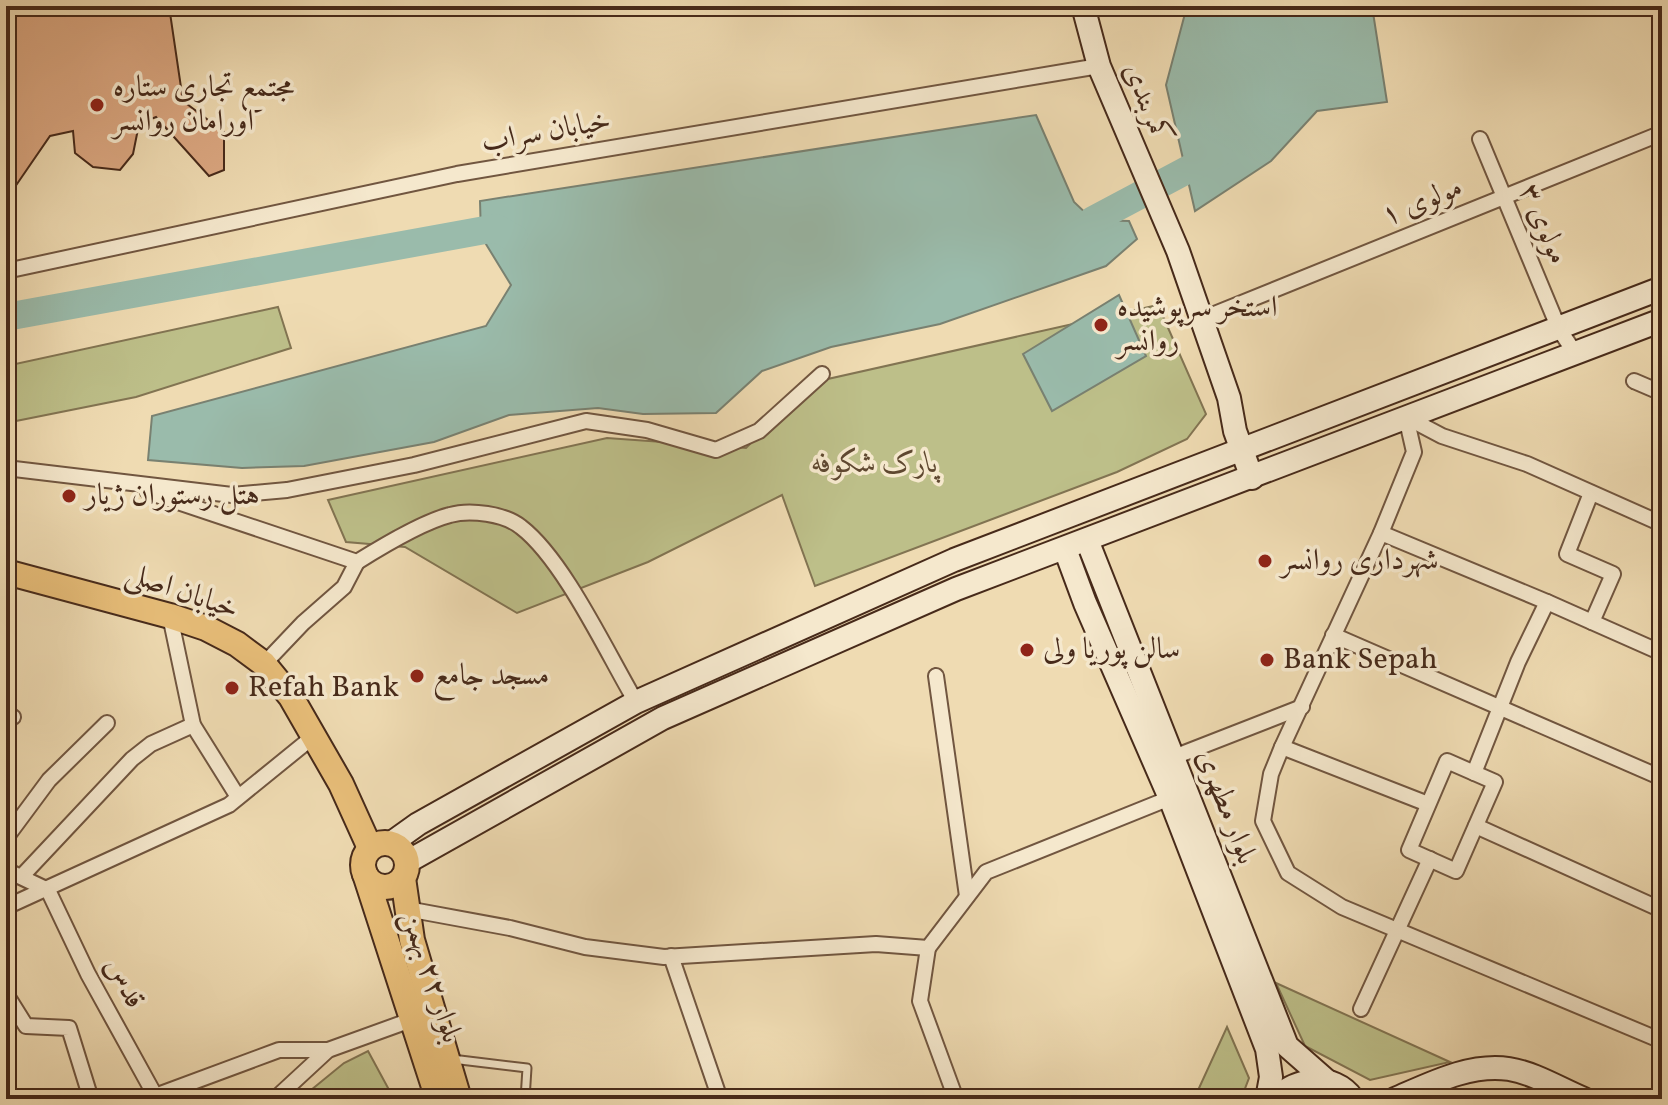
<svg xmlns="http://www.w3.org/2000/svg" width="1668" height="1105" font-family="Vollkorn,Amiri,serif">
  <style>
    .green { fill: #bdbf89; stroke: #827452; stroke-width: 2 }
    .water { fill: #9abbab; stroke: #798171; stroke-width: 2 }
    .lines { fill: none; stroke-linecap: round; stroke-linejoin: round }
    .river { stroke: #9abbab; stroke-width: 28 }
    .building { fill: #dba781; stroke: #472a1a; stroke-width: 2 }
    .lane-casing { stroke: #715640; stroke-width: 11 }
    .street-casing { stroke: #715640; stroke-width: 18 }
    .secondary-casing { stroke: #472a1a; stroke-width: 26 }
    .primary-casing { stroke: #472a1a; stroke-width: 28 }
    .lane { stroke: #f5e8cd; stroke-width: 7 }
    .street { stroke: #f5e8cd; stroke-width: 14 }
    .secondary { stroke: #f5e8cd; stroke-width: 22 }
    .primary { stroke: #e8be79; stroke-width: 24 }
    .poi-dot { fill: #8f2418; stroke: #f5e8cd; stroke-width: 3 }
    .labels { text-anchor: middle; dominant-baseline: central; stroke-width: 7; stroke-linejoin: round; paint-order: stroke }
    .poi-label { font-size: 30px; fill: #472a1a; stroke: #f5e8cd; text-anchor: start }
    .street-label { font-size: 30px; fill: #472a1a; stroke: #f5e8cd }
    .park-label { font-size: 30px; font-style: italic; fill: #5f4830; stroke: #f5e8cd }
  </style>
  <rect width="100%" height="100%" fill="#efdbb2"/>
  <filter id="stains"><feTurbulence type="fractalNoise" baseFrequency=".0025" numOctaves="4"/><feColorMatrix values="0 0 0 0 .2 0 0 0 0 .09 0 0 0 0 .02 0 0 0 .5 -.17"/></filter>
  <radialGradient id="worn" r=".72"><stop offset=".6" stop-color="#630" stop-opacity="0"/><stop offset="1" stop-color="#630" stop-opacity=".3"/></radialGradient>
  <!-- green -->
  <g class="green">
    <path d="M1158 305 1206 414 1187 439 1117 472 815 586 782 495 648 562 517 613 405 547 346 542 328 500 607 438 746 448 810 383Z"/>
    <path d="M278 307 291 348 136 397 6 423V366Z"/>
    <path d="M1276 983 1450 1062 1370 1080 1305 1046Z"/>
    <path d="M1227 1027 1249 1078 1241 1099H1194Z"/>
    <path d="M368 1051 394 1099H300L344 1063Z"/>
  </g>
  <!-- water -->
  <g class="water">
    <path d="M1187 6H1372L1387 102 1317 111 1271 161 1195 211 1166 85Z"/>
    <path d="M1036 115 1074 202 1093 220 1129 221 1137 239 1106 266 940 324 831 347 762 371 716 413 643 414 598 408 509 415 434 442 304 466 242 468 148 460 152 416 486 326 511 285 481 236 480 201Z"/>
    <path d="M1119 295 1146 356 1052 411 1023 354Z"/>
  </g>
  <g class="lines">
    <!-- river -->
    <g class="river">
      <path d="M1067 245 1093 220 1219 153"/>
      <path d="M6 317 496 228 514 238"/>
    </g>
  </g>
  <!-- building -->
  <path class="building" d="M6 6H169L183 101 224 132V170L209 176 156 117 139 124 133 154 120 170 93 167 75 153 73 131 50 136 6 200 8 123Z"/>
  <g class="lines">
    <!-- lane casing -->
    <g class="lane-casing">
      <path id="lane" d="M452 1059 527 1068 525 1099"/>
    </g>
    <!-- street casing -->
    <g class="street-casing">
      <g id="street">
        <path d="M1480 139 1559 329 1575 353"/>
        <path d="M6 271 457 174 1099 66"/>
        <path d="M1202 319 1662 133"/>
        <path d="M1634 381 1662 393"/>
        <path d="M1406 417 1414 452 1381 533 1282 747 1271 774 1263 821 1288 873 1342 907 1662 1041"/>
        <path d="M1406 417 1442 436 1527 464 1662 524"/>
        <path d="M6 468 232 495 287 490 414 465 586 421 647 430 716 450 759 431 822 374"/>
        <path d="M148 492 357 562C381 547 422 522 450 515 470 509 505 514 521 527 564 560 607 653 636 702"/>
        <path d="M1381 533 1547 602"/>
        <path d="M170 616 193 725 238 797"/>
        <path d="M1592 622 1662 653"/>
        <path d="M1333 635 1662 778"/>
        <path d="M264 664 303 623 344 587 357 562"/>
        <path d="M936 676 967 896"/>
        <path d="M6 716 13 717"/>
        <path d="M1282 747 1428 804"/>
        <path d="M1174 757 1302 707"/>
        <path d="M1447 761 1495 782 1456 871 1409 850Z"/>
        <path d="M1474 773 1518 662 1547 602 1592 622 1613 574 1567 554 1591 493"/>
        <path d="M1476 826 1662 910"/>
        <path d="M6 838 49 780 107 723"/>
        <path d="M6 870 48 890"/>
        <path d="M22 876 132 759 151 744 193 725"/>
        <path d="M48 890 88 974 157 1099"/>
        <path d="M6 907 229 805 314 736"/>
        <path d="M407 909 510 928 585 947 664 957 876 944 928 948 986 872 1170 798"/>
        <path d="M928 948 920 1001 956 1099"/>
        <path d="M671 956 720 1099"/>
        <path d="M6 994 26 1026 69 1028 91 1099"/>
        <path d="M1361 1009 1430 859"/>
        <path d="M155 1096 279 1050H328"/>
        <path d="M275 1099 328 1050 411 1020"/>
      </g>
    </g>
    <!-- secondary casing -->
    <g class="secondary-casing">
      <g id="secondary">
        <path d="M1083 6 1099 66 1178 251 1229 398 1235 431 1252 478"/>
        <path d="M1087 540 1287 1046 1328 1082"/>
        <path d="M1065 549 1085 603 1170 798 1267 1049 1271 1077 1267 1099"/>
        <path d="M390 844 418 824 636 702 954 560 1662 288"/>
        <path d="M407 862 663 718 956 589 1662 320"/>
        <path d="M1275 1099C1296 1079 1333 1071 1353 1099"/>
        <path d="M1395 1099C1430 1084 1470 1063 1509 1069 1534 1073 1560 1089 1584 1099"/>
      </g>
    </g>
    <!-- primary casing -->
    <g class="primary-casing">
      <g id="primary">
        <path d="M6 572 170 616 206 628 237 644 264 664 291 697 341 784 370 848"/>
        <circle cx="385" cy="865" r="22"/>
        <path d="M365 874 438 1099"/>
        <path d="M403 878 412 940 459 1099"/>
      </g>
    </g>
    <!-- lane -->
    <use href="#lane" class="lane"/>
    <!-- street -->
    <use href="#street" class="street"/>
    <!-- secondary -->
    <use href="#secondary" class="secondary"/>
    <!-- primary -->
    <use href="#primary" class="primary"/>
  </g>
  <!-- markers -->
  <g class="poi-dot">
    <circle cx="97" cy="105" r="8"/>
    <circle cx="1101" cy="325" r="8"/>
    <circle cx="69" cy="496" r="8"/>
    <circle cx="1265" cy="561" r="8"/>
    <circle cx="1027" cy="650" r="8"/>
    <circle cx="1267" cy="660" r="8"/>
    <circle cx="417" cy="676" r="8"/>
    <circle cx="232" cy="688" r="8"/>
  </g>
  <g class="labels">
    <!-- poi labels -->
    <g class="poi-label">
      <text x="113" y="88">مجتمع تجاری ستاره<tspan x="113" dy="34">اورامان روانسر</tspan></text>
      <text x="1117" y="308">استخر سرپوشیده<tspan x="1117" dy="34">روانسر</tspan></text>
      <text x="85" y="496">هتل رستوران ژیار</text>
      <text x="1281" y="561">شهرداری روانسر</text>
      <text x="1043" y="650">سالن پوریا ولی</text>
      <text x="1283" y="660">Bank Sepah</text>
      <text x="433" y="676">مسجد جامع</text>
      <text x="248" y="688">Refah Bank</text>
    </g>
    <!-- street labels -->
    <g class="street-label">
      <text transform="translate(1147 104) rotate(68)">کمربندی</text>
      <text transform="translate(546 132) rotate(-10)">خیابان سراب</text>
      <text transform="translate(1422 202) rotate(-22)">مولوی ۱</text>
      <text transform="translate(1543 224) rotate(67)">مولوی ۳</text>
      <text transform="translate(182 592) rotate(19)">خیابان اصلی</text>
      <text transform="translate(1226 807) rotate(69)">بلوار مطهری</text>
      <text transform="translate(431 977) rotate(72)">بلوار ۲۲ بهمن</text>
      <text transform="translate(124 983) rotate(62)">قدس</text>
    </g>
    <!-- park labels -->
    <g class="park-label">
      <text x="875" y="464">پارک شکوفه</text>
    </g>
  </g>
  <!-- margin -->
  <rect width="1668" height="1105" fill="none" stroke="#efdbb2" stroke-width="32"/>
  <rect x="8" y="8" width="1652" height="1089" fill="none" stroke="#472a1a" stroke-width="4"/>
  <rect x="16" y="16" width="1636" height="1073" fill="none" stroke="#472a1a" stroke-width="2"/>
  <rect width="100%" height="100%" filter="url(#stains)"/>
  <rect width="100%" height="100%" fill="url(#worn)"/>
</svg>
